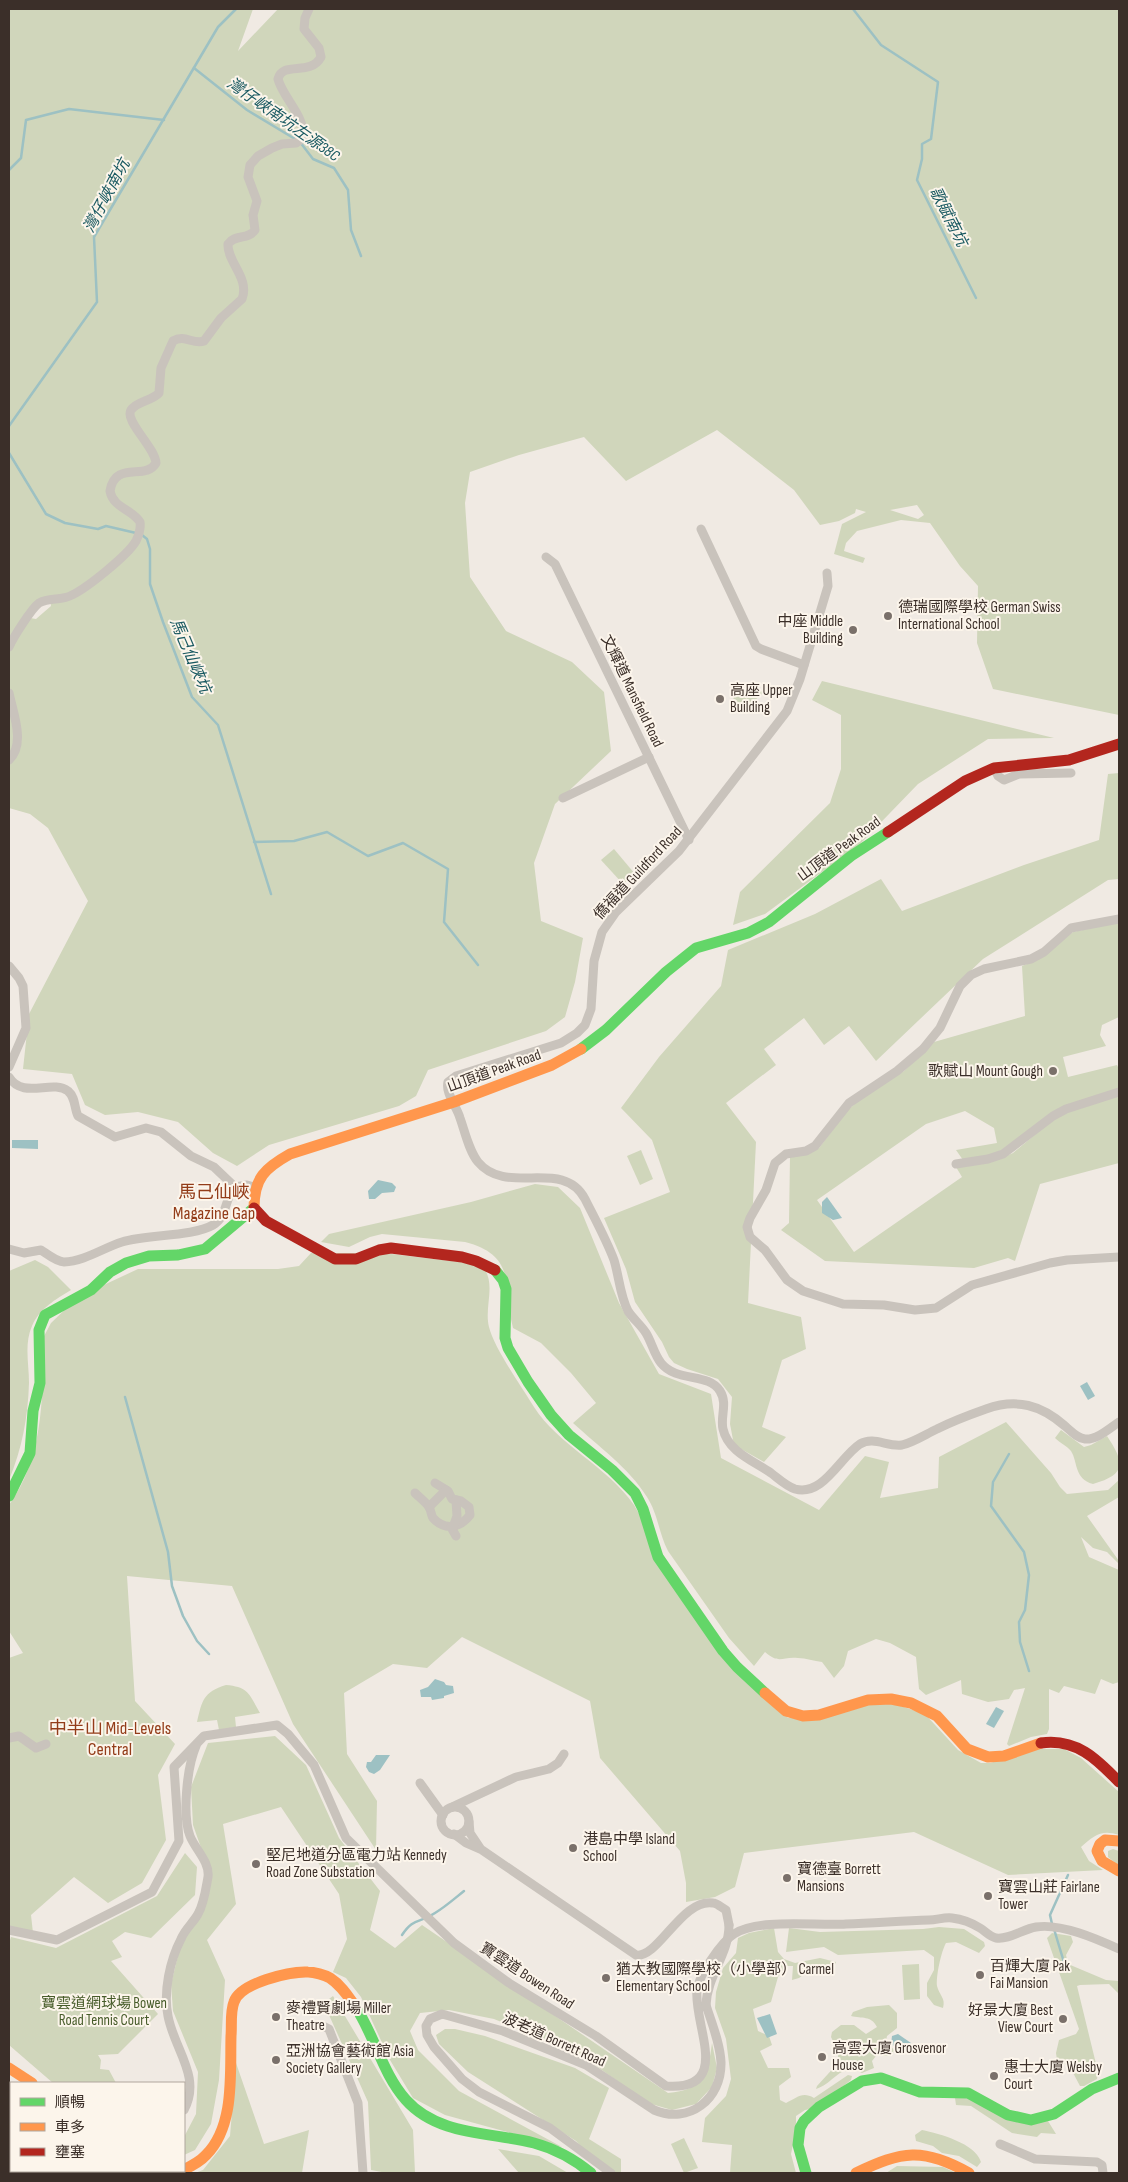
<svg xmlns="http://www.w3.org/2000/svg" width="1128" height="2182" font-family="'Sofia Sans Condensed','Noto Sans TC',sans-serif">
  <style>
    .green { fill: #d0d6bb; fill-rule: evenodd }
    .water { fill: #9dc1c3 }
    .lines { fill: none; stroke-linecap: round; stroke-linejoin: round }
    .stream { stroke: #9dc1c3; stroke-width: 2.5 }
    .street { stroke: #c9c3bc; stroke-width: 9 }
    .fast { stroke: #63d668; stroke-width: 11 }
    .slow { stroke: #ff974d; stroke-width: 11 }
    .jam { stroke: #b3261e; stroke-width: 11 }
    .street-bridge { stroke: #c9c3bc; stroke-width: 9 }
    .poi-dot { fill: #7a706a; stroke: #fcf5eb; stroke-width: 2 }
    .labels { text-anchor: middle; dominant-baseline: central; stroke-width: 4; stroke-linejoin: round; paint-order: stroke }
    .poi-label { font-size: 15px; fill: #3b2f29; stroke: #fcf5eb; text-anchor: start }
    .street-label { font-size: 15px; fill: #3b2f29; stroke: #fcf5eb }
    .park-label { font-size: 15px; fill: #475c2a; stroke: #fcf5eb }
    .water-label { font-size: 16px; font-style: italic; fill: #195961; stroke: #fcf5eb }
    .quarter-label { font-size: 18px; fill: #933c19; stroke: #fcf5eb }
  </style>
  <rect width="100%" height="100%" fill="#f0eae3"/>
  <!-- green -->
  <g class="green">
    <path d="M9 9H253L238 51 278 9H1119V715L993 689 977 643 978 586 960 566 930 523 901 520 857 531 846 543 844 551 865 558 863 563 834 554 842 524 866 512 856 509 855 513 839 521 820 525 794 490 717 430 626 481 584 437 519 455 470 472 465 503 470 577 506 631 572 662 604 692 611 751 555 804 534 863 541 921 583 938 575 982 565 1017 546 1031 428 1070 416 1096 399 1106 269 1145 237 1166 213 1153 178 1122 138 1112 105 1115 85 1105 72 1074 23 1069 29 1014 88 901 48 828 30 814 9 808ZM917 505 924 515 918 519 890 510ZM50 598 51 606 36 619 30 618 28 614C32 602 37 600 50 598Z"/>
    <path d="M752 681 763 693 744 710 733 698Z"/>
    <path d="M822 681 1054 738 988 739 918 784 860 844 765 914 733 925 740 892 830 803 841 769V715L812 700Z"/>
    <path d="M1119 773V879L1108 880 983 959 876 1061 849 1026 824 1045 804 1018 764 1049 776 1065 726 1103 756 1142 748 1303 801 1317 806 1349 782 1360 762 1427 786 1437 764 1462 734 1445 730 1424 732 1397 718 1379 687 1369 674 1363 669 1357 662 1342 635 1302 626 1269 604 1218 670 1192 652 1140 621 1108 659 1057 721 986 728 950 815 914 881 879 902 911 1024 865 1099 840 1108 774Z"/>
    <path d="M614 849 635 874 623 884 601 860Z"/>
    <path d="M1119 922V1017L1102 1025 1100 1035 1106 1046 1063 1057 1068 1077 1117 1065 1119 1069V1089L1065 1106 1009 1147 988 1156 963 1160 956 1150 997 1143 994 1128 965 1111 926 1124 817 1200 854 1252 962 1177 956 1167 1004 1157 1013 1153 1055 1118 1067 1112 1119 1096V1163L1040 1184 1015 1261 1008 1258 974 1268 825 1261 781 1230 789 1223 790 1157 819 1148 847 1111 860 1099 904 1071 934 1042 1025 1016 1022 966 1032 962 1073 932Z"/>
    <path d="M641 1150 653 1179 640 1185 627 1156Z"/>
    <path d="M535 1184 558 1187 580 1208 619 1303 659 1374 711 1394 721 1458 819 1510 865 1456 889 1462 880 1498 938 1488 939 1457 1006 1422 1051 1473 1060 1487 1067 1494 1108 1490 1119 1480V1497L1087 1516 1119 1561V1564L1107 1552 1093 1548 1081 1537 1089 1557 1119 1570V1682L1113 1684 1101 1679 1095 1694 1064 1686 1059 1693 1049 1689V1729L1047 1734 1031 1737 1009 1746 1007 1744 1025 1688 1014 1690 1009 1699 988 1702 962 1694 961 1680 926 1695 919 1689 916 1657 890 1643 876 1639 848 1651 844 1666 834 1678 822 1662C814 1661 806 1658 798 1658 782 1656 780 1665 765 1652L754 1666 729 1638 668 1551C659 1534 658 1514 647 1497 629 1468 598 1446 573 1423L596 1403 571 1373 541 1343 513 1328C502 1288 519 1256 465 1242L382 1234 370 1237 349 1247 321 1242 329 1234 471 1202Z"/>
    <path d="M311 1253H383L468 1263 484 1268C496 1286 484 1307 489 1327 494 1348 522 1387 534 1407 557 1444 608 1467 634 1505L717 1647 788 1718 877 1698 925 1714 958 1750 981 1763H990L1037 1749H1064L1081 1758 1119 1792V1835C1102 1829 1094 1835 1081 1847L1089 1861 1103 1870 1008 1875 914 1832 744 1853 735 1887 715 1897 686 1902V1883L680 1851 600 1758 590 1701 462 1637 427 1668 393 1664 344 1693 347 1754 377 1801 376 1850 293 1724 232 1586 127 1576 135 1701 175 1744 158 1775 166 1840 142 1883 108 1903 74 1877 31 1915 33 1933 9 1927V1658L23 1653 9 1631V1505C44 1457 43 1395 43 1338L51 1323 78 1297 138 1269H278L299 1266Z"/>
    <path d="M35 1260 48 1267 71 1290C56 1299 39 1309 32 1326 24 1344 29 1364 29 1383 28 1417 22 1449 9 1480V1271Z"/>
    <path d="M1061 1430 1084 1447 1091 1445 1107 1436C1124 1462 1128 1474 1093 1484 1074 1479 1078 1462 1071 1451 1067 1446 1060 1443 1055 1438Z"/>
    <path d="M226 1685C249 1687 249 1694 260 1713L235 1717 236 1727 219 1730 217 1720 197 1722C202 1701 203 1692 226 1685Z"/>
    <path d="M275 1736 306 1765 339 1838 380 1891 370 1930 395 1948 422 1925 668 2093C703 2090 708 2075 712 2043L717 2068 712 2087 696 2104 672 2110 648 2103 578 2053 494 2019 449 2010 420 2013 410 2031 418 2050 459 2091 562 2147 445 2115 413 2098 390 2060 361 1997 346 1978 333 1972 347 1939 339 1894 281 1807 223 1824 236 1904 207 1940 225 1980 219 2080 211 2124 195 2150 184 2155V2137L196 2114 198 2072 173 2011 171 1984 182 1939 211 1876 193 1825 191 1787 208 1743Z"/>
    <path d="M1113 1849 1119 1851V1866L1108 1857V1851Z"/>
    <path d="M185 1853 197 1867 195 1895 151 1938 125 1932 112 1941 122 1957 111 1961 158 2014 118 2054 98 2055 101 2060 100 2069 109 2070 116 2083H53L9 2045V1943L11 1937 56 1948 157 1896Z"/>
    <path d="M939 1927 964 1929 984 1942 985 1946 979 1953 956 1942 946 1943C941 1952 936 1976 937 1986 939 1995 946 1998 943 2008L934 2005 927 1996V1983L934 1970V1957L924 1950 838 1955 824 1947 786 1952 789 1928 820 1932 923 1929Z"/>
    <path d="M774 1928 778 1952 784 1959 795 1963 820 1958 836 1962 834 1967 815 1966 799 1978 792 1980 793 1966H787L778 1977 771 2002 753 2009 758 2031 769 2036 772 2045 760 2051 768 2068H789L791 2077 779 2086 780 2100 786 2103C797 2098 802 2091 814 2098L848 2075 852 2076 851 2080 816 2108 805 2110 796 2116V2130L791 2154 796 2173H730L732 2145 702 2142 705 2118 726 2096 731 2079 726 2039 715 2008 716 1992 723 1968 736 1953 738 1938 749 1933Z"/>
    <path d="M1052 1933 1071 1936 1073 1942 1066 1955 1068 1964 1106 1980 1119 1981V1994L1109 1984 1080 1985 1077 1986 1098 2072 1097 2079 1084 2086H1080L1070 2067 1057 2060 1056 2053 1059 2040 1076 2034 1079 2029 1047 1938Z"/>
    <path d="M919 1964 920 1999 904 2000 902 1965Z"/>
    <path d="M333 1996 413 2130 415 2173H387L371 2170 368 2102 329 2015V1999Z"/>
    <path d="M889 2005 897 2013V2028L887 2036 886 2041 894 2050 892 2056H876L872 2061 874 2068 862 2073C841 2061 835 2083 816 2089L817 2086 838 2063V2051L831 2037 832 2032 841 2025H854L866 2034 877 2027C871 2015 862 2019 851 2016L853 2012 867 2007Z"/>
    <path d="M445 2029H455L485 2036 575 2068 609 2088 589 2139 621 2159V2173H605L576 2141 468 2072 439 2044 436 2035Z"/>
    <path d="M236 2063 264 2144 309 2130 302 2173H195L203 2170 230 2136Z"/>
    <path d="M955 2098H967L1048 2121 1056 2134 1041 2133 1037 2137 1012 2133 971 2106 956 2105Z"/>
    <path d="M922 2130C940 2134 975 2143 981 2162L977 2167 959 2156 942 2153 933 2146 916 2141 915 2135Z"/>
    <path d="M684 2138 698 2168 684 2173 671 2144Z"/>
    <path d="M498 2149 539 2156 568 2173H519Z"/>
    <path d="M897 2166 943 2167 956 2173H886Z"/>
    <path d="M70 2171H113L112 2173H68Z"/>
  </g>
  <!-- water -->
  <g class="water">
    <path d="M12 1140H38V1149L12 1148Z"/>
    <path d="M378 1180 392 1183 396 1187 394 1192 382 1193 375 1199H369L368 1191Z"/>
    <path d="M827 1197 842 1218 833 1220 822 1213V1202Z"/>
    <path d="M1087 1382 1095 1396 1088 1400 1080 1386Z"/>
    <path d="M435 1679 444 1682 446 1685 453 1686 454 1693 444 1696V1698L432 1700 431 1697H421L420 1690 428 1687Z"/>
    <path d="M996 1707 1004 1711 994 1728 986 1724Z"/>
    <path d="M376 1755H390L380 1770 374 1774 369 1772 366 1767 367 1762H371Z"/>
    <path d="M770 2014 777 2034 767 2038 757 2018Z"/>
    <path d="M898 2034 911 2043V2049L907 2053 902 2052 891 2044 892 2036Z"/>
  </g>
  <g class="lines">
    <!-- stream -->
    <g class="stream">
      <path d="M853 9 881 45 938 82 931 139 922 144V159L917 180 976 298"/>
      <path d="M194 68 247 110 300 142 313 159 334 168 348 190 351 230 361 256"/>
      <path d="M9 170 21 158 26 120 69 109 164 120"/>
      <path d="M9 426 97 302 94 237 218 27 236 9"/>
      <path d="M9 453 46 514 65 523 98 529 106 526 136 533"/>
      <path d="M142 535 147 539 150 549V584L163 622 192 697 218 725 271 894"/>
      <path d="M254 842 294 841 327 832 368 856 403 843 448 869 444 922 478 965"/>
      <path d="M125 1397 168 1552 172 1586 183 1616 197 1641 209 1654"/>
      <path d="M1009 1454 993 1482 991 1506 1024 1552 1029 1575 1025 1610 1019 1622 1020 1642 1029 1671"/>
      <path d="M1052 1924 1050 1915 1068 1875"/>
      <path d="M1054 1929 1066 1969"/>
      <path d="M402 1935C414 1917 419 1924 435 1913 445 1907 454 1899 464 1891"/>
    </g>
    <!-- street -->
    <g class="street">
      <path d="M701 529 756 646 761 649 804 665"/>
      <path d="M546 557 555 564 689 840"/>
      <path d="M827 573 828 586 800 679 787 711 679 851 616 912 602 932 594 961 591 1009 585 1025 577 1033 561 1043 456 1076 448 1082C445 1093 457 1107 460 1118 465 1132 469 1151 478 1162 507 1197 563 1157 585 1199 595 1219 606 1239 614 1260 619 1276 620 1296 628 1311 633 1319 641 1325 646 1333 652 1343 654 1354 661 1363 677 1383 708 1372 720 1391 728 1404 720 1416 723 1429 728 1452 754 1461 771 1473 779 1479 786 1486 795 1489 823 1497 840 1457 860 1444 874 1436 887 1447 902 1445 914 1442 926 1434 937 1429 953 1421 969 1415 986 1409 1017 1398 1041 1405 1065 1426 1071 1431 1077 1438 1085 1439 1097 1440 1110 1428 1119 1422"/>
      <path d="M9 647C13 638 31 609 39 603 49 597 62 601 72 595 87 588 128 555 136 541 139 535 141 529 140 522 132 509 113 508 110 491 115 460 146 481 156 463 155 447 124 421 131 410 137 401 152 401 159 393L161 368 173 341C185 334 193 345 204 341L221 318 242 299C250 278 227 262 228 244 235 234 248 240 255 230L253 215 257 201 248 177 250 165 258 156 272 148 282 144 296 143 303 138C306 117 283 98 278 79 283 60 310 77 321 57L319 48 304 29 305 18 309 9"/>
      <path d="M9 693C13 713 26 744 9 760"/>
      <path d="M994 768 998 776 1004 780 1019 774 1071 773"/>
      <path d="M563 798 649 757"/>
      <path d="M1119 919 1071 928 1044 952 1031 959 984 969 971 975 960 986 940 1028 923 1049 897 1071 849 1103 815 1146 806 1151 786 1154 775 1163 766 1190 750 1218 747 1227 750 1237 765 1250 787 1280 803 1291 843 1304 884 1305 915 1310 936 1308 972 1285 1050 1263 1067 1260 1119 1257"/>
      <path d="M9 966 19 978 23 986 26 1028 9 1067"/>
      <path d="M9 1077C23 1100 52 1079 68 1091 76 1098 74 1108 78 1116L115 1137 146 1128 161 1132 191 1156 214 1167 235 1187"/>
      <path d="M956 1164 988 1159 1003 1154 1053 1116 1066 1109 1119 1092"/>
      <path d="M9 1249 24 1253 41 1250C47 1254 57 1262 64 1262 85 1261 103 1248 122 1242 147 1234 192 1237 213 1225 228 1216 224 1199 235 1187L247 1185 254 1187"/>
      <path d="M415 1493C419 1497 426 1502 429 1507 431 1510 431 1515 433 1518 445 1531 460 1528 470 1515L469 1507 461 1501 452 1499 448 1491 435 1483"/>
      <path d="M429 1507 446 1490"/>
      <path d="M451 1527 456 1536"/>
      <path d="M453 1527 457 1516 456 1500"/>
      <path d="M9 1738 19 1736 36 1748 46 1744"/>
      <path d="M420 1783 443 1815"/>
      <path d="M452 1807 516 1777 549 1769 558 1763 564 1754"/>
      <circle cx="455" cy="1821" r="14"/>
      <path d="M469 1822 470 1833 480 1848"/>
      <path d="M454 1834 466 1843 482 1850 636 1955C658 1959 682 1898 713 1903 717 1903 722 1908 726 1910L729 1925"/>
      <path d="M9 1930 57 1940 152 1892 179 1841 174 1767 204 1736 277 1725 288 1734 314 1765 346 1838 454 1943 509 1983 596 2036 666 2086C734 2091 693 2025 697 1990 699 1975 721 1942 734 1934 759 1918 815 1926 846 1924 874 1923 901 1921 929 1920 937 1920 944 1917 952 1918 961 1919 972 1923 980 1928 985 1931 990 1937 996 1938 1009 1940 1023 1929 1036 1927 1061 1923 1097 1939 1119 1949"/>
      <path d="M323 2026 329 2029 358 2103 363 2173"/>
      <path d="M184 2110C202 2077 174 2049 168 2016 163 1992 170 1960 181 1939 185 1929 193 1923 198 1914 204 1904 206 1888 208 1877 210 1862 195 1849 190 1836 182 1815 187 1767 196 1746"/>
      <path d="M1000 2144 1035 2159 1097 2162 1102 2165 1103 2173"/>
      <path d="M9 2168 13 2173"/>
      <path d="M66 2173 67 2171"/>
      <path d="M611 2173 550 2128 479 2092 462 2079 434 2047 427 2035 426 2026 430 2019 442 2014 503 2031 586 2065 654 2110C689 2125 722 2099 721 2062 720 2043 712 2024 706 2005L699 2008"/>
    </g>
    <!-- fast -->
    <g class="fast">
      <path d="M581 1049 606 1030 666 972 696 948 748 933 769 922 851 856 888 832"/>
      <path d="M495 1270 503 1280 506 1289 505 1338 508 1348 528 1382 551 1415 569 1435 612 1470 635 1493 643 1509 658 1557 723 1651 737 1667 765 1693"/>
      <path d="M9 1496 30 1453 33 1411 40 1383 39 1330 45 1315 91 1290 110 1272 126 1263 149 1256 178 1255 205 1249 254 1208"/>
      <path d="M355 2006C375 2036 382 2073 406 2100 438 2136 491 2132 534 2143 556 2149 574 2159 591 2173"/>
      <path d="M806 2173 798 2145 800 2128 804 2121 819 2107 862 2081 881 2078 920 2092 968 2093 1008 2115 1031 2120 1054 2114 1092 2089 1119 2078"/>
    </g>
    <!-- slow -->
    <g class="slow">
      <path d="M254 1208C254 1178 265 1168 290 1154L454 1102 552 1065 581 1049"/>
      <path d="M765 1693 786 1711 803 1716 819 1715 868 1700 891 1699 911 1703 937 1716 967 1749 988 1757 1004 1756 1041 1743"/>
      <path d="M1119 1841 1105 1840 1100 1844 1097 1851 1102 1861 1119 1871"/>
      <path d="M9 2068 32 2083"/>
      <path d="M121 2171 129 2173"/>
      <path d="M177 2173C187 2168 198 2164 206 2155 235 2126 230 2074 231 2036 232 2025 230 2012 234 2002 240 1983 290 1971 308 1972 314 1972 325 1975 330 1978 341 1985 348 1996 355 2006"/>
      <path d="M856 2173C902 2151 923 2147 969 2173"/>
    </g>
    <!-- jam -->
    <g class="jam">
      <path d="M888 832 965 781 994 768 1069 760 1119 744"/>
      <path d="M254 1208 266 1221 335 1259H356L379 1250 391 1248 462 1257 476 1261 495 1270"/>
      <path d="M1041 1743C1076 1738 1097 1759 1119 1782"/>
    </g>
    <!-- street-bridge -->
    <path class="street-bridge" d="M706 2005C707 1976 729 1954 729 1925"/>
  </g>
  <!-- markers -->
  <g class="poi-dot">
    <circle cx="888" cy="616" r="5"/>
    <circle cx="853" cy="630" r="5"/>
    <circle cx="720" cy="699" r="5"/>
    <circle cx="1053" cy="1071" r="5"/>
    <circle cx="573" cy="1848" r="5"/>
    <circle cx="256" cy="1864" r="5"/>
    <circle cx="787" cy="1878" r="5"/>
    <circle cx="988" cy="1896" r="5"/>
    <circle cx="980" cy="1975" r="5"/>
    <circle cx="606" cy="1978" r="5"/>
    <circle cx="276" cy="2017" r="5"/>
    <circle cx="1063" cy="2019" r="5"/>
    <circle cx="822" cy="2057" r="5"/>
    <circle cx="276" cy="2060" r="5"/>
    <circle cx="994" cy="2076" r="5"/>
  </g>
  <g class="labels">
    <!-- poi labels -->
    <g class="poi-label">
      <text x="898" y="607">德瑞國際學校 German Swiss<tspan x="898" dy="17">International School</tspan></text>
      <text x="843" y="621" text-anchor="end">中座 Middle<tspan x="843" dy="17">Building</tspan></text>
      <text x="730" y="690">高座 Upper<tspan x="730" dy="17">Building</tspan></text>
      <text x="1043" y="1071" text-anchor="end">歌賦山 Mount Gough</text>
      <text x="583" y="1839">港島中學 Island<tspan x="583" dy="17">School</tspan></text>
      <text x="266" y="1855">堅尼地道分區電力站 Kennedy<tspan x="266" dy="17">Road Zone Substation</tspan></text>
      <text x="797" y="1869">寶德臺 Borrett<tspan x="797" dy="17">Mansions</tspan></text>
      <text x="998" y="1887">寶雲山莊 Fairlane<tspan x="998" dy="17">Tower</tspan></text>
      <text x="990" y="1966">百輝大廈 Pak<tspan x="990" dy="17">Fai Mansion</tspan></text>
      <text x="616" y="1969">猶太教國際學校（小學部） Carmel<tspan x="616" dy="17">Elementary School</tspan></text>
      <text x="286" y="2008">麥禮賢劇場 Miller<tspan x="286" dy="17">Theatre</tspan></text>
      <text x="1053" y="2010" text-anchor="end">好景大廈 Best<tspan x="1053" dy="17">View Court</tspan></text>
      <text x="832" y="2048">高雲大廈 Grosvenor<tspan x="832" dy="17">House</tspan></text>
      <text x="286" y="2051">亞洲協會藝術館 Asia<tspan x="286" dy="17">Society Gallery</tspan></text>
      <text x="1004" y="2067">惠士大廈 Welsby<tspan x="1004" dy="17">Court</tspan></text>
    </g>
    <!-- street labels -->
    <g class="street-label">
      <text transform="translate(632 691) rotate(64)">文輝道 Mansfield Road</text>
      <text transform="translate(839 849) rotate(-36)">山頂道 Peak Road</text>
      <text transform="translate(638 873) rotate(-47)">僑福道 Guildford Road</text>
      <text transform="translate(494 1071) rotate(-20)">山頂道 Peak Road</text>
      <text transform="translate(527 1976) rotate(33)">寶雲道 Bowen Road</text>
      <text transform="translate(554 2040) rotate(24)">波老道 Borrett Road</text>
    </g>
    <!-- park labels -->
    <g class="park-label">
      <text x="104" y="2003">寶雲道網球場 Bowen<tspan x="104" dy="17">Road Tennis Court</tspan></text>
    </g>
    <!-- water labels -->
    <g class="water-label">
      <text transform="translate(283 120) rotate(35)">灣仔峽南坑左源38C</text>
      <text transform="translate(107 196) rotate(-62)">灣仔峽南坑</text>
      <text transform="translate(948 217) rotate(63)">歌賦南坑</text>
      <text transform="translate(190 656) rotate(67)">馬己仙峽坑</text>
    </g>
    <!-- quarter labels -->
    <g class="quarter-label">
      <text x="214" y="1192">馬己仙峽<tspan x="214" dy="21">Magazine Gap</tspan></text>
      <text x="110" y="1728">中半山 Mid-Levels<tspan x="110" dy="21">Central</tspan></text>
    </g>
  </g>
  <!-- border -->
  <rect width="1128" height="2182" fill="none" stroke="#3b2f29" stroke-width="20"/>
  <!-- legend -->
  <rect x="10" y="2082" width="175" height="90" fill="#fcf5eb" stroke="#afa69d"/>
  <rect x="20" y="2098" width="25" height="8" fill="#63d668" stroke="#afa69d"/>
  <text x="55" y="2107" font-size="15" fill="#3b2f29">順暢</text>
  <rect x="20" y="2123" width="25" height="8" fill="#ff974d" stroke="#afa69d"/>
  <text x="55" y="2132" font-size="15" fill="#3b2f29">車多</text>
  <rect x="20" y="2148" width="25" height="8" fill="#b3261e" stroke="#afa69d"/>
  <text x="55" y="2157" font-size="15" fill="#3b2f29">壅塞</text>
</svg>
